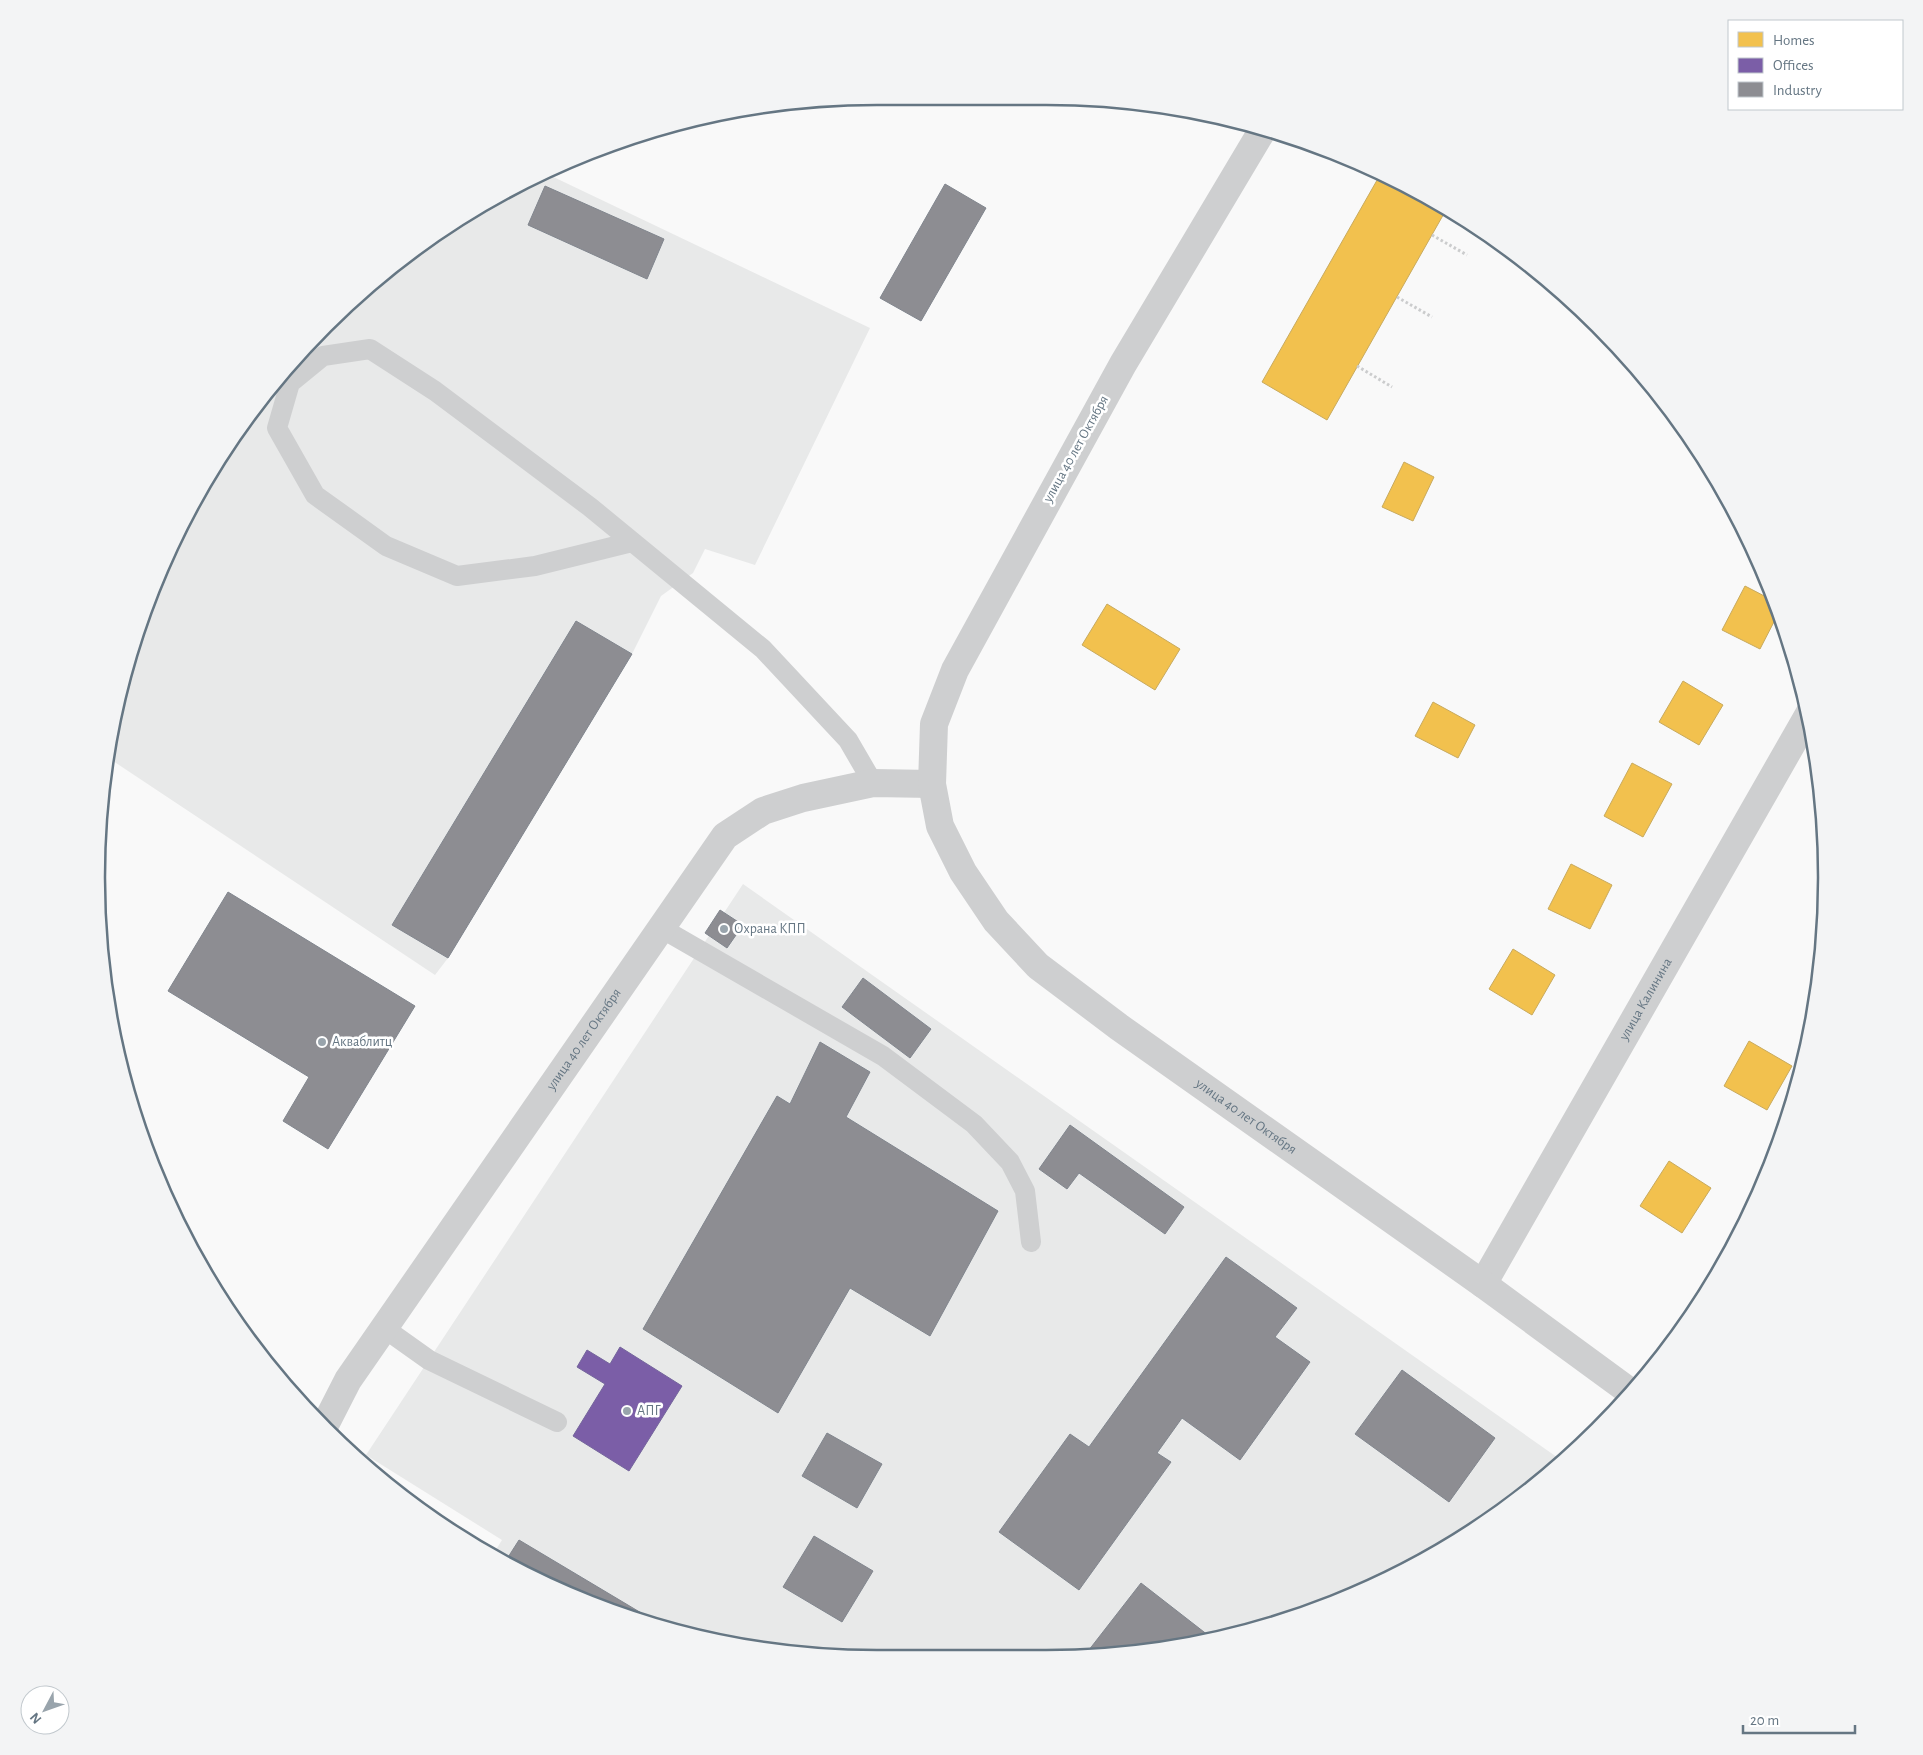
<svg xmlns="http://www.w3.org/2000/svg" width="1923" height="1755" font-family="'Alegreya Sans',sans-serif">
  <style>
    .built { fill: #e8e9e9 }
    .homes { fill: #f2c14e; stroke: #c8aa5e }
    .offices { fill: #7b5ea7; stroke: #74659c }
    .industry { fill: #8d8d92; stroke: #81868e }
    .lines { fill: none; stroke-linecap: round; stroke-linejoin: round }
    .path { stroke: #cbcccd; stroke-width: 3; stroke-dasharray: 2.5 2.5; stroke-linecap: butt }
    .service { stroke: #cecfd0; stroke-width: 20 }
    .minor { stroke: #cecfd0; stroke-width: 28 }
    .tertiary { stroke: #cecfd0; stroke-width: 28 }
    .poi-dot { fill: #99a4ac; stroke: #fff; stroke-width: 2 }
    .labels { text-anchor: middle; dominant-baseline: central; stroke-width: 5; stroke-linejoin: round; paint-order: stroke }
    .street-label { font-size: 14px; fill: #657683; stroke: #fff }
    .poi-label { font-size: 14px; fill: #657683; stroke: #fff; text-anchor: start }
    .rim { fill: none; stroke: #657683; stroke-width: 2.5 }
  </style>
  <rect width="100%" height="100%" fill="#f9f9f9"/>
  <!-- built -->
  <g class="built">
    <path d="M543 172 870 328 755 565 705 549 693 573 661 596 632 654 448 958 435 975 107 757 123 676 177 532 258 402 325 325 402 258 532 177Z"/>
    <path d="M743 884 1561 1460 1480 1527 1345 1599 1198 1644 1046 1659 776 1652 627 1617 492 1556 502 1540 366 1455Z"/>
  </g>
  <!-- homes -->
  <g class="homes">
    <path d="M1380 175 1446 210 1327 420 1262 382Z"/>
    <path d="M1404 462 1434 477 1413 521 1382 507Z"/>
    <path d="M1745 586 1774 601 1778 614 1760 649 1722 630Z"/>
    <path d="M1107 604 1180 649 1155 690 1082 645Z"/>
    <path d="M1683 681 1723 705 1699 745 1659 722Z"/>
    <path d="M1433 702 1475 725 1458 758 1415 736Z"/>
    <path d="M1632 763 1672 784 1643 837 1604 816Z"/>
    <path d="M1571 864 1612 885 1590 929 1548 909Z"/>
    <path d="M1513 949 1555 975 1532 1015 1489 989Z"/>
    <path d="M1749 1041 1792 1066 1767 1110 1724 1086Z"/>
    <path d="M1669 1161 1711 1188 1682 1233 1640 1206Z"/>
  </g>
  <!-- offices -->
  <path class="offices" d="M620 1347 682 1386 629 1471 573 1436 605 1384 577 1367 587 1350 610 1364Z"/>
  <!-- industry -->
  <g class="industry">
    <path d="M945 184 986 208 921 321 880 298Z"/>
    <path d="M545 186 664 239 647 279 528 225Z"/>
    <path d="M576 621 632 654 448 958 392 925Z"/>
    <path d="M228 892 415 1006 328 1149 283 1121 309 1077 168 991Z"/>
    <path d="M720 910 743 925 727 948 705 933Z"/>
    <path d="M863 978 931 1029 910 1058 842 1007Z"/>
    <path d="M820 1042 870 1072 846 1117 998 1211 930 1336 850 1288 778 1413 643 1329 777 1096 790 1104Z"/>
    <path d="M1070 1125 1184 1207 1165 1234 1079 1173 1067 1189 1039 1169Z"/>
    <path d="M1226 1257 1297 1308 1275 1337 1310 1362 1240 1460 1182 1418 1157 1453 1171 1462 1079 1590 999 1532 1070 1434 1089 1447Z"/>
    <path d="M1402 1370 1495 1438 1449 1502 1355 1434Z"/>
    <path d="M827 1433 882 1464 857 1508 802 1476Z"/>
    <path d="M814 1536 873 1571 842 1622 783 1587Z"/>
    <path d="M519 1540 648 1617 646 1622 627 1617 505 1562Z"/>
    <path d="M1141 1583 1213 1639 1198 1644 1085 1655Z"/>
  </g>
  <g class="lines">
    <!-- path -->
    <g class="path">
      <path d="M1432 235 1467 255"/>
      <path d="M1397 297 1432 317"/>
      <path d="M1357 366 1392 387"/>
    </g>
    <!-- service -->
    <g class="service">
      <path d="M632 542 535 566 457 576 386 546 315 495 277 428 290 383 323 356 370 349 435 391 590 507 763 649 848 740 873 783"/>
      <path d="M661 928 883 1056 974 1124 1010 1162 1025 1191 1031 1242"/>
      <path d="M384 1328 429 1360 557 1422"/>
    </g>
    <!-- minor -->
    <g class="minor">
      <path id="s1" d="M1483 1284 1809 714"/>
      <path id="s2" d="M325 1425 348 1380 725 836 763 811 803 798 873 783 932 784"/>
    </g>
    <!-- tertiary -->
    <path class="tertiary" id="s3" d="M1262 131 1123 364 955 670 934 724 932 784 940 826 963 872 996 921 1038 966 1119 1027 1483 1284 1629 1391"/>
  </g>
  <!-- markers -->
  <g class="poi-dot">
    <circle cx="724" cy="929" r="5"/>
    <circle cx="322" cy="1042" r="5"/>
    <circle cx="627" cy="1411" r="5"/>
  </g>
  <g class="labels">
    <!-- street labels -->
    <g class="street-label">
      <text transform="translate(1076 449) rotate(-61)">улица 40 лет Октября</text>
      <text stroke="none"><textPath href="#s1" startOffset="328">улица Калинина</textPath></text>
      <text stroke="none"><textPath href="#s2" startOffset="465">улица 40 лет Октября</textPath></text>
      <text stroke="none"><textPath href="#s3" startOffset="1210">улица 40 лет Октября</textPath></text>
    </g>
    <!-- poi labels -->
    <g class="poi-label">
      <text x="734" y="929">Охрана КПП</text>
      <text x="332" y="1042">Акваблитц</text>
      <text x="637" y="1411">АПГ</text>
    </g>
  </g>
  <!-- crop -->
  <path d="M0 0H1923V1755H0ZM877 105H1046A772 772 0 0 1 1818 877V878A772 772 0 0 1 1046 1650H877A772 772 0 0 1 105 878V877A772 772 0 0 1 877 105Z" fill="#f3f4f5" fill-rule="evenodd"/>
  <path class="rim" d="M877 105H1046A772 772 0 0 1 1818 877V878A772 772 0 0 1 1046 1650H877A772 772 0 0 1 105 878V877A772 772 0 0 1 877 105Z"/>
  <!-- legend -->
  <rect x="1728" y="20" width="175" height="90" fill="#ffffff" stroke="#c1c8cd"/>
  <rect x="1738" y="32" width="25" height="15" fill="#f2c14e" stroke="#c1c8cd"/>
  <text x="1773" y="45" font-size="15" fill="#657683">Homes</text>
  <rect x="1738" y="58" width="25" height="15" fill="#7b5ea7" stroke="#c1c8cd"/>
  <text x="1773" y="70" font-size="15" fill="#657683">Offices</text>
  <rect x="1738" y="82" width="25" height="15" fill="#8d8d92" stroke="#c1c8cd"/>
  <text x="1773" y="95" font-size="15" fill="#657683">Industry</text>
  <!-- north arrow -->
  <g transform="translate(45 1710) rotate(229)"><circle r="24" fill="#ffffff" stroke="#c1c8cd"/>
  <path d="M0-4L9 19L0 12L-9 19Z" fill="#99a4ac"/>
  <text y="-8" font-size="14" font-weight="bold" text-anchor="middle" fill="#657683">N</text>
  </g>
  <!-- scale -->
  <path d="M1743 1725v8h112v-8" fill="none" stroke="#657683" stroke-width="2.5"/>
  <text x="1750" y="1725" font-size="15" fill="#657683" stroke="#ffffff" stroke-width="4" paint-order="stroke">20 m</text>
</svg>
